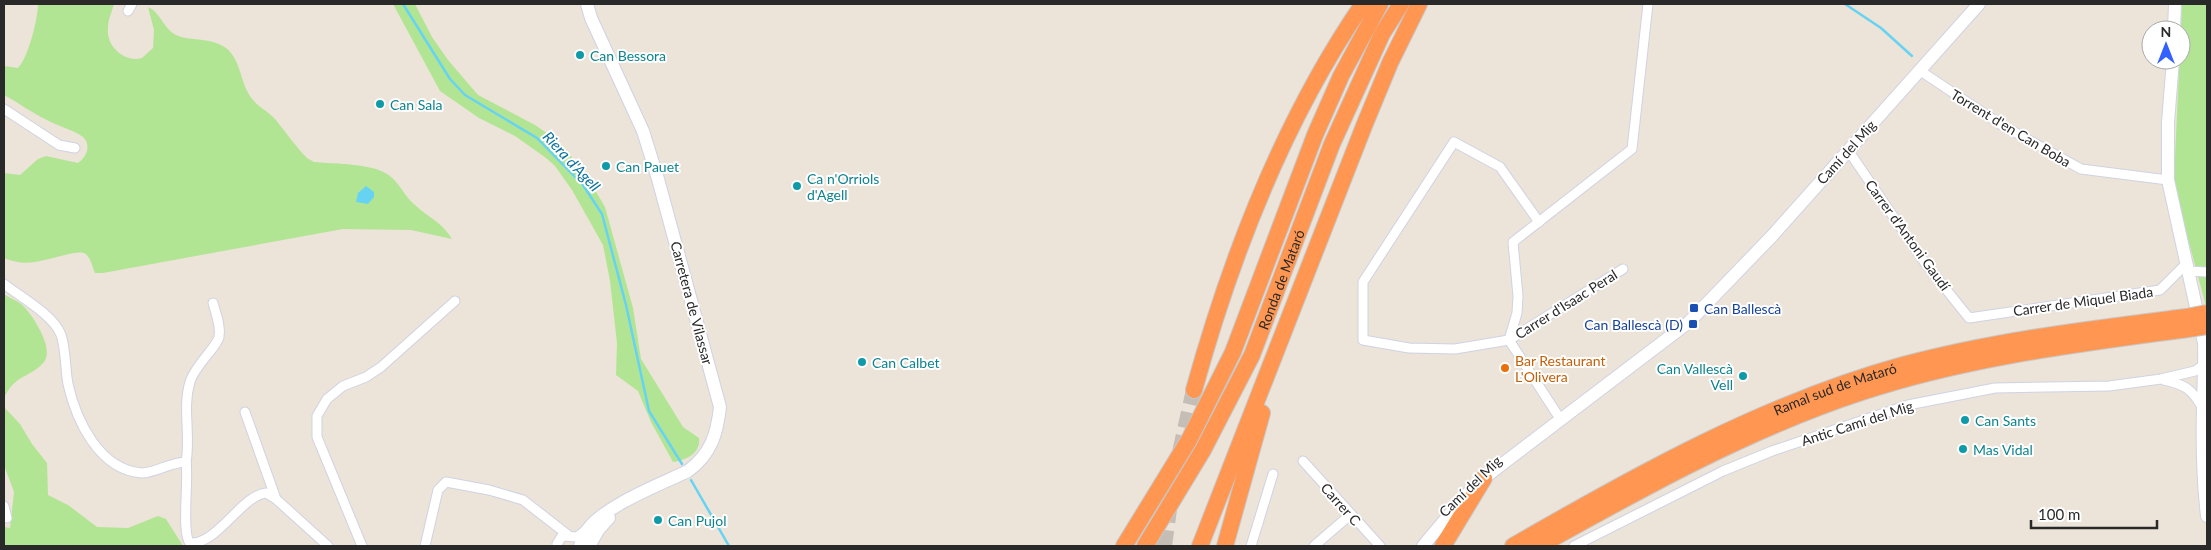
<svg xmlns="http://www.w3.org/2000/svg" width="2211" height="550" font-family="Lato,sans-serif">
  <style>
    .green { fill: #b2e593 }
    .water { fill: #67d3f3 }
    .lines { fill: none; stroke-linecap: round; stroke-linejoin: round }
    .stream { stroke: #67d3f3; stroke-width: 2.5 }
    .highway-tunnel { stroke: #c5beb6; stroke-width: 16; stroke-dasharray: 16 8; stroke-linecap: butt }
    .street-casing { stroke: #cfd3e2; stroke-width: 11 }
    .secondary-casing { stroke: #cfd3e2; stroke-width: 14 }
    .highway-casing { stroke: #c7c7c7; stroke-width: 18 }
    .street { stroke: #fff; stroke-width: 9 }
    .secondary { stroke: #fff; stroke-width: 12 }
    .highway { stroke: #ff9651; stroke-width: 16 }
    .highway-bridge-casing { stroke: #c7c7c7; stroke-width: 18; stroke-linecap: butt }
    .highway-bridge { stroke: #ff9651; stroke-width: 16 }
    .culture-dot { fill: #0f9aa8; stroke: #fff; stroke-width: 2 }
    .transit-dot { fill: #1a4fb4; stroke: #fff; stroke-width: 2 }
    .food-dot { fill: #e8710a; stroke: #fff; stroke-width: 2 }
    .labels { text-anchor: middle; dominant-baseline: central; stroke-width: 4; stroke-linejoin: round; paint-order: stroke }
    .culture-label { font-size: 14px; fill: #0d838f; stroke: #fff; text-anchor: start }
    .street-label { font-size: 14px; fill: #292929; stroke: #fff }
    .transit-label { font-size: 14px; fill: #164399; stroke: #fff; text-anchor: start }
    .food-label { font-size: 14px; fill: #c56008; stroke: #fff; text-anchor: start }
    .water-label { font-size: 15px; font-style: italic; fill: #08709d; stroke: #fff }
  </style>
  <rect width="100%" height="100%" fill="#ece3d9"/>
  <!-- green -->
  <g class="green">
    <path d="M38 4H114C112 12 108 19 108 28 106 46 124 63 142 58L153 48 154 30 148 7C160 12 163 27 174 34 188 42 209 36 226 48 241 60 240 81 250 96 256 106 268 111 275 119 286 132 295 146 307 158L314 162C335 164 374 163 390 176 400 184 405 197 415 205 430 219 441 221 452 239L411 230 343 229 103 273H95C92 266 91 257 84 253 77 250 45 261 35 262 24 264 14 262 4 258V173L20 175 38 159 46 156 78 163C86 158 92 145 83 137 74 130 58 126 47 120 32 113 19 103 4 95V66L18 68C28 58 38 19 38 4Z"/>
    <path d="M393 4H415L432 37 448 60 478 95 535 125 554 138 565 148 592 185 605 207 633 308 641 359 683 427 699 438C701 454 685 460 673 462L651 422 638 391 616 375 617 343 610 281 603 245 572 190 555 166 546 158 515 136 479 118 440 91Z"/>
    <path d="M2182 4H2207V310L2177 198 2174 179Z"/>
    <path d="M4 294C9 298 16 300 21 304 32 313 55 349 44 362 29 379 16 373 4 398Z"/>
    <path d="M4 407 20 424 32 444 47 463 48 495 68 505 97 527 128 528 158 516 166 519 183 546H4V527L10 528 14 492 4 465Z"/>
  </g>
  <!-- water -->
  <path class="water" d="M366 186 374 192V197L368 204 356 202 358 193Z"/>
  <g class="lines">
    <!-- stream -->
    <g class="stream">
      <path d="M403 4 450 79 465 95 537 138 583 185 602 214 626 305 649 411 682 464"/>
      <path d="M1845 4 1881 28 1912 56"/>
      <path d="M691 480 729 546"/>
    </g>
    <!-- highway-tunnel -->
    <path class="highway-tunnel" d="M1164 546 1172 488 1194 390"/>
    <!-- street casing -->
    <g class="street-casing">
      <g id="street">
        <path d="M128 11 132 4"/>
        <path d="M1919 70 2000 124 2081 169 2168 180"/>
        <path d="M4 109 59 145 75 148"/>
        <path d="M1848 150 1925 263 1969 318 2160 290 2186 264"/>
        <path d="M1539 222 1500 167 1454 142 1363 282V340L1409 348 1455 349 1509 340 1623 269"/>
        <path d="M2188 271 2207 272"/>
        <path d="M4 284C19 296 54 315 61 335 66 349 65 368 68 384 76 420 99 470 142 473 155 473 171 462 186 462 189 479 181 534 190 543 217 545 242 495 266 493L276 499 328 546"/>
        <path d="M2164 380C2185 385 2191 388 2202 407"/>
        <path d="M245 412 276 499"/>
        <path d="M1557 414 1509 340 1517 313 1518 296 1513 242 1632 149 1648 4"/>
        <path d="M1303 461 1380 546"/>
        <path d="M186 462C191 435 182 408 190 382 195 365 217 347 219 337 221 326 216 314 213 303"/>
        <path d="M4 506 7 518"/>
        <path d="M557 544 562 536 577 537 586 530"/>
        <path d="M362 546 317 437V416L327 399 343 386 366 377 381 367 455 301"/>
        <path d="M425 546 438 490 446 482 489 490 523 500 568 535"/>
        <path d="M1251 546 1273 474"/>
        <path d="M1314 546 1350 515"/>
        <path d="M1574 546 1723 471 1772 451 1908 405 1995 388 2109 386 2161 379 2195 371 2205 364"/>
      </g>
    </g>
    <!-- secondary casing -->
    <g class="secondary-casing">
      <g id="secondary">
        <path d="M2174 30 2175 4"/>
        <path d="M2173 60 2168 122V180L2204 343C2205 365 2203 386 2203 408 2202 444 2203 481 2207 516"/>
        <path d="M580 546C582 540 584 533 588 529 606 505 661 484 688 471 711 454 717 434 720 407L658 179 643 131 591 18 587 4"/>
        <path d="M589 546 599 529 609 518"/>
        <path d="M1423 546 1465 496 1484 478 1689 322 1772 236 1979 4"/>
      </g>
    </g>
    <!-- highway casing -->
    <g class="highway-casing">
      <g id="highway">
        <path d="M1194 390C1231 256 1284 119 1363 4"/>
        <path d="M1124 546 1189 440 1233 352 1315 135 1341 76 1380 4"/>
        <path id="s1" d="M1145 546 1203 450 1252 355 1332 144 1382 34 1401 4"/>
        <path d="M1200 546 1364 126 1390 63 1419 4"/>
        <path d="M1225 546 1262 413"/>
        <path d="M1443 546 1484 478"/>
        <path id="s2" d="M1513 546C1636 475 1765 403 1903 365 1996 340 2091 329 2186 317"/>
        <path d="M1539 546C1643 488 1749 429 1862 392 1968 357 2078 344 2188 329"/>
      </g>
    </g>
    <!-- street -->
    <use href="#street" class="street"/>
    <!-- secondary -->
    <use href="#secondary" class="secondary"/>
    <!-- highway -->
    <use href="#highway" class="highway"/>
    <!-- highway-bridge casing -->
    <g class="highway-bridge-casing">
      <g id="highway-bridge">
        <path d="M2186 317 2207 313"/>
        <path d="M2188 329 2207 326"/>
      </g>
    </g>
    <!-- highway-bridge -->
    <use href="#highway-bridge" class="highway-bridge"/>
  </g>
  <!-- markers -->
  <g class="culture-dot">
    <circle cx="580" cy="55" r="5"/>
    <circle cx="380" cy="104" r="5"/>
    <circle cx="606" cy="166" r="5"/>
    <circle cx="797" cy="186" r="5"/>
    <circle cx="862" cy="362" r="5"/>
    <circle cx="1743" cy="376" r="5"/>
    <circle cx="1965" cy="420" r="5"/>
    <circle cx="1963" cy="449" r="5"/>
    <circle cx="658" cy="520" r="5"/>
  </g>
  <g class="transit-dot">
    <rect x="1689" y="303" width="10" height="10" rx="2.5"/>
    <rect x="1688" y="319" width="10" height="10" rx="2.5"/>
  </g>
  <circle class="food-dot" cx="1505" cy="368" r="5"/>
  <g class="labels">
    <!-- culture labels -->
    <g class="culture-label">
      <text x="590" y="55">Can Bessora</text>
      <text x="390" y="104">Can Sala</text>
      <text x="616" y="166">Can Pauet</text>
      <text x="807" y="178">Ca n'Orriols<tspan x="807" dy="16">d'Agell</tspan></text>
      <text x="872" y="362">Can Calbet</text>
      <text x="1733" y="368" text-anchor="end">Can Vallescà<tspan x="1733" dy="16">Vell</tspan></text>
      <text x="1975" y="420">Can Sants</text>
      <text x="1973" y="449">Mas Vidal</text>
      <text x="668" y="520">Can Pujol</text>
    </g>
    <!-- street labels -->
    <g class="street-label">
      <text transform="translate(2011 128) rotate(31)">Torrent d'en Can Boba</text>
      <text transform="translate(1846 152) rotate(-48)">Camí del Mig</text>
      <text transform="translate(1908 235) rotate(54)">Carrer d'Antoni Gaudí</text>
      <text stroke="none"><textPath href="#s1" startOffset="300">Ronda de Mataró</textPath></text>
      <text transform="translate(2083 301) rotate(-8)">Carrer de Miquel Biada</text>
      <text transform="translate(692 303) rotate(75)">Carretera de Vilassar</text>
      <text transform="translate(1566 304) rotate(-32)">Carrer d'Isaac Peral</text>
      <text stroke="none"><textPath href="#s2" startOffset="359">Ramal sud de Mataró</textPath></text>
      <text transform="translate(1857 423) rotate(-18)">Antic Camí del Mig</text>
      <text transform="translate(1470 486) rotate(-44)">Camí del Mig</text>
      <text transform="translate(1341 504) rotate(48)">Carrer C</text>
    </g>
    <!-- transit labels -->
    <g class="transit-label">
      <text x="1704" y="308">Can Ballescà</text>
      <text x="1683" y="324" text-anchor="end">Can Ballescà (D)</text>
    </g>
    <!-- food labels -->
    <g class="food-label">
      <text x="1515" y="360">Bar Restaurant<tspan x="1515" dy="16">L'Olivera</tspan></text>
    </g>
    <!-- water labels -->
    <g class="water-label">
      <text transform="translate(572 161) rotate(47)">Riera d'Agell</text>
    </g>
  </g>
  <!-- border -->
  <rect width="2211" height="550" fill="none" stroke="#292929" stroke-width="10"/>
  <!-- north arrow -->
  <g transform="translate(2166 45)"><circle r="24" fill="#ffffff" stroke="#a9a9a9"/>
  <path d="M0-4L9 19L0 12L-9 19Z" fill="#3361ff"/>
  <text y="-8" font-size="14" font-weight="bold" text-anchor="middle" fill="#292929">N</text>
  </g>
  <!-- scale -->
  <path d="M2031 520v8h126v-8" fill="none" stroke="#292929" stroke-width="2.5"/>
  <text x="2038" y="520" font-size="15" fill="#292929" stroke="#ffffff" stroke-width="4" paint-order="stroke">100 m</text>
</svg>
